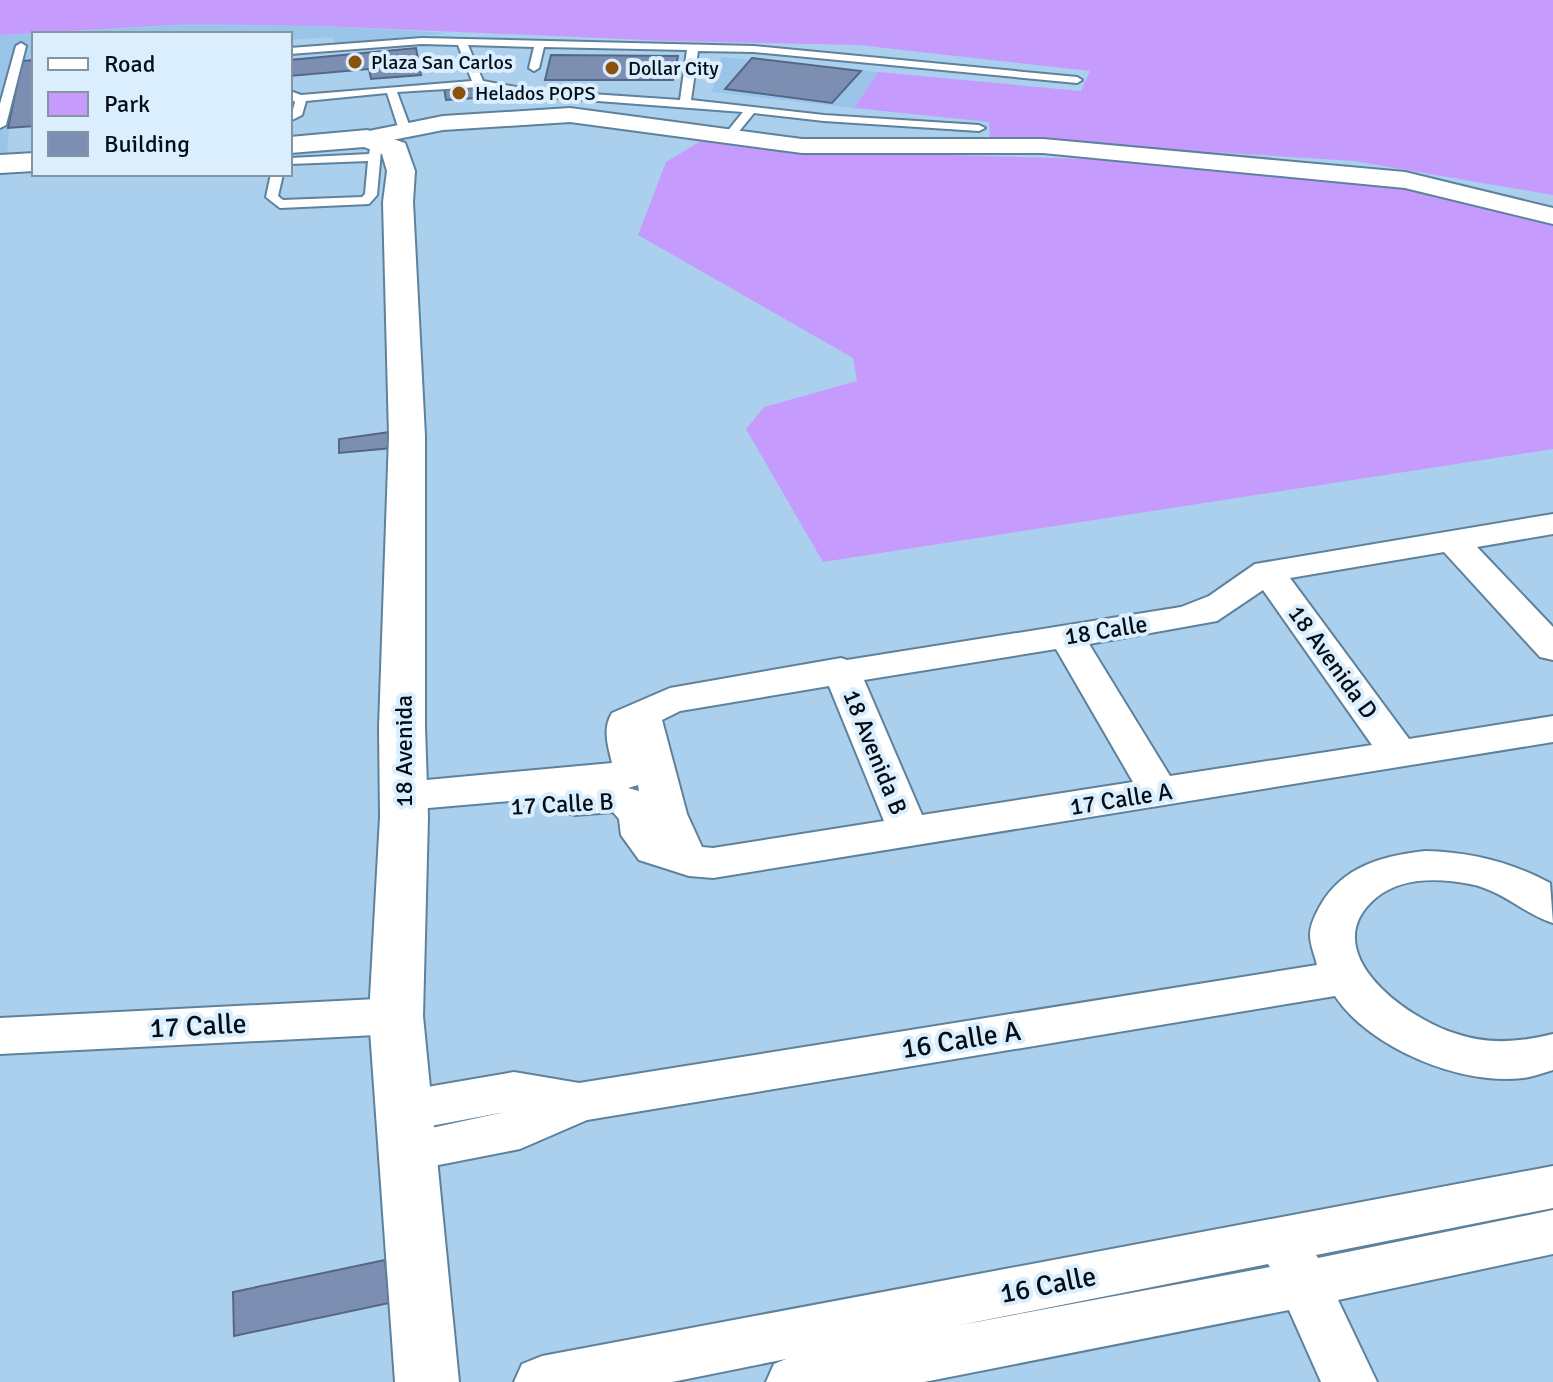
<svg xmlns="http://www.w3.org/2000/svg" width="1553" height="1382" font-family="Signika,sans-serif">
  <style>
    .built { fill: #9ac5e8 }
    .green { fill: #c59cfd }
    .building { fill: #7c8fb3; stroke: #556788; stroke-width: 2 }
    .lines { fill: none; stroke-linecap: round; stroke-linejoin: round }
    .service-casing { stroke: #5e819c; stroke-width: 4 }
    .minor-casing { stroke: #5e819c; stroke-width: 4 }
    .tertiary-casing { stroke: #5e819c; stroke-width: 4 }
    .service { fill: #fff; fill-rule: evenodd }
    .minor { fill: #fff; fill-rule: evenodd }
    .tertiary { fill: #fff; fill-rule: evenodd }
    .poi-dot { fill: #8c520c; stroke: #dbeefd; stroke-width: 3 }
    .labels { text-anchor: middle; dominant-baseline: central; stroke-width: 8; stroke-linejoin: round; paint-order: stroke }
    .far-poi-label { font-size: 20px; fill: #020d17; stroke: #dbeefd; text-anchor: start }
    .street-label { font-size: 24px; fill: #020d17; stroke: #dbeefd }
    .near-street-label { font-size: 28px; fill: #020d17; stroke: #dbeefd }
  </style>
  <rect width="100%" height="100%" fill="#abd0ee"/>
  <!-- built -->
  <g class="built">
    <path d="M189 24 320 26 450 33 336 44 332 37 290 40V34H34V126L9 128 7 157H0V35Z"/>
    <path d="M721 57 878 72 854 108 712 92Z"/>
  </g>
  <!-- green -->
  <g class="green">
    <path d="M0 0H1553V195L1354 161 990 138 989 122 854 108 878 72 1081 91 1090 71 858 45 669 41 320 26 189 24 0 35Z"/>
    <path d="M704 139 774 150 1230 163 1418 183 1553 210V449L823 562 746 429 764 407 857 381 853 358 638 235 666 162Z"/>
  </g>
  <!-- building -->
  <g class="building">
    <path d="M416 48 421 75 371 79 369 69 290 76V60Z"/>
    <path d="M551 55 678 56 673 80H545Z"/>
    <path d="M752 58 861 71 832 103 725 89Z"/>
    <path d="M34 60V126L8 128 22 61Z"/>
    <path d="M473 86 475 98 446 100 444 88Z"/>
    <path d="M390 432 392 448 339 453V439Z"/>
    <path d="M385 1260 389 1303 234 1336 233 1292Z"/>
  </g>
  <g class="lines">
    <!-- service casing -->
    <g class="service-casing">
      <g id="service">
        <path d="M422 38 754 46 1077 77 1082 80 1077 83 754 52 698 51 691 100 824 115 979 125 985 128 979 131 824 121 754 113 732 140 728 141 722 138 743 112 532 96 479 87 397 92 411 130 405 133 399 130 387 93 306 101 302 115 290 121 295 102 290 98V91L301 95 472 81 458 45 422 44 290 54V48ZM468 45 534 47 529 68 534 71 539 68 544 47 687 50 680 100 532 90 483 81Z"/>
        <path d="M21 43 26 46 6 125 0 128V104L16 46Z"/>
        <path d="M372 138 382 140 377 195 369 204 280 208 266 197 271 174H283L278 196 283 200 362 197 365 194 368 161 290 164V158L369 154Z"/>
      </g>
    </g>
    <!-- minor casing -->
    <g class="minor-casing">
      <g id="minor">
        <path d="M570 108 802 139H1043L1405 172 1553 208V224L1405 188 1043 153H802L570 122 443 130 367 145 359 143 355 138 359 133 443 116Z"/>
        <path d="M1553 514V534L1477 547 1553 627V660L1540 657 1444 552 1290 578 1409 739 1553 716V742L713 878 689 876 639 860 621 835 619 819 613 812 575 815 561 811 555 801 557 797 405 810 391 806 385 796 391 786 405 782 612 763C608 746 602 729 612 713L670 688 841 658 847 660 1181 607 1209 596 1255 564ZM1263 590 1372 745 1170 776 1089 644 1217 621ZM1056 649 1133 782 922 815 864 680ZM829 686 884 821 713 848 702 847 687 814 662 720 680 711ZM638 785 639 791 628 788Z"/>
        <path d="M1425 851C1470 852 1511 862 1550 883L1553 923C1524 914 1502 890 1470 884 1439 878 1402 877 1377 897 1312 950 1406 1019 1457 1034 1489 1045 1521 1042 1553 1034V1070C1543 1073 1533 1077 1523 1078 1462 1086 1369 1048 1335 996L587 1120 520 1149 408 1171 390 1165 383 1151 390 1137 505 1112 404 1131 387 1125 380 1111 387 1097 404 1091 514 1072 579 1083 1317 965C1315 956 1310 945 1310 935 1310 925 1315 915 1320 906 1343 866 1382 856 1425 851Z"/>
        <path d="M396 998 412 1003 419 1016 412 1029 396 1034 0 1054V1018Z"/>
        <path d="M1553 1166V1208L1316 1255 1318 1258 1553 1210V1254L1338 1300 1377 1382H1321L1289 1310 924 1382H766L774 1364 786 1359 672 1382H514L522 1364 542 1356ZM1268 1264 1270 1267 955 1326Z"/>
      </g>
    </g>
    <!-- tertiary casing -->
    <g class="tertiary-casing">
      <g id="tertiary">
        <path d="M367 130 405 143 415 171 413 202 425 436V727L428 817 423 1016 459 1382H395L369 1016 380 817 379 727 389 436 383 202 387 171 382 154 364 147 290 153V137Z"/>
        <path d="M34 153V171L0 173V155Z"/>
      </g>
    </g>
    <!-- service -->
    <use href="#service" class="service"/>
    <!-- minor -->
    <use href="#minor" class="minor"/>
    <!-- tertiary -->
    <use href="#tertiary" class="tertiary"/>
  </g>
  <!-- markers -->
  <g class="poi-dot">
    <circle cx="355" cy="62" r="8"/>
    <circle cx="612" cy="68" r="8"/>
    <circle cx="459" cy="93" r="8"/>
  </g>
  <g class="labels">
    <!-- far-poi labels -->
    <g class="far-poi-label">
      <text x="371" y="62">Plaza San Carlos</text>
      <text x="628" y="68">Dollar City</text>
      <text x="475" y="93">Helados POPS</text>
    </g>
    <!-- street labels -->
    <g class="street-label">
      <text transform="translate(1106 630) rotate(-9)">18 Calle</text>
      <text transform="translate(1333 662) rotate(54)">18 Avenida D</text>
      <text transform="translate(404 751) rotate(-90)">18 Avenida</text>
      <text transform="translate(875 752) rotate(68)">18 Avenida B</text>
      <text transform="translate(1121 799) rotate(-9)">17 Calle A</text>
      <text transform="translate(562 804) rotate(-3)">17 Calle B</text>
    </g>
    <!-- near-street labels -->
    <g class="near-street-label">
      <text transform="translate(198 1026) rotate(-3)">17 Calle</text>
      <text transform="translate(961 1040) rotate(-9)">16 Calle A</text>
      <text transform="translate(1048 1285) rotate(-11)">16 Calle</text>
    </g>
  </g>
  <!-- legend -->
  <rect x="32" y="32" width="260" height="144" fill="#dbeefd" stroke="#8494a1" stroke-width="2"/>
  <rect x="48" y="58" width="40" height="12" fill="#ffffff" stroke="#8494a1" stroke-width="2"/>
  <text x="104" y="72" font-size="24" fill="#020d17">Road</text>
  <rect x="48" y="92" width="40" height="24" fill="#c59cfd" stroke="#8494a1" stroke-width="2"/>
  <text x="104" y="112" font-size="24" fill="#020d17">Park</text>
  <rect x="48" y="132" width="40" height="24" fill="#7c8fb3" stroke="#8494a1" stroke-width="2"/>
  <text x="104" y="152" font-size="24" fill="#020d17">Building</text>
</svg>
